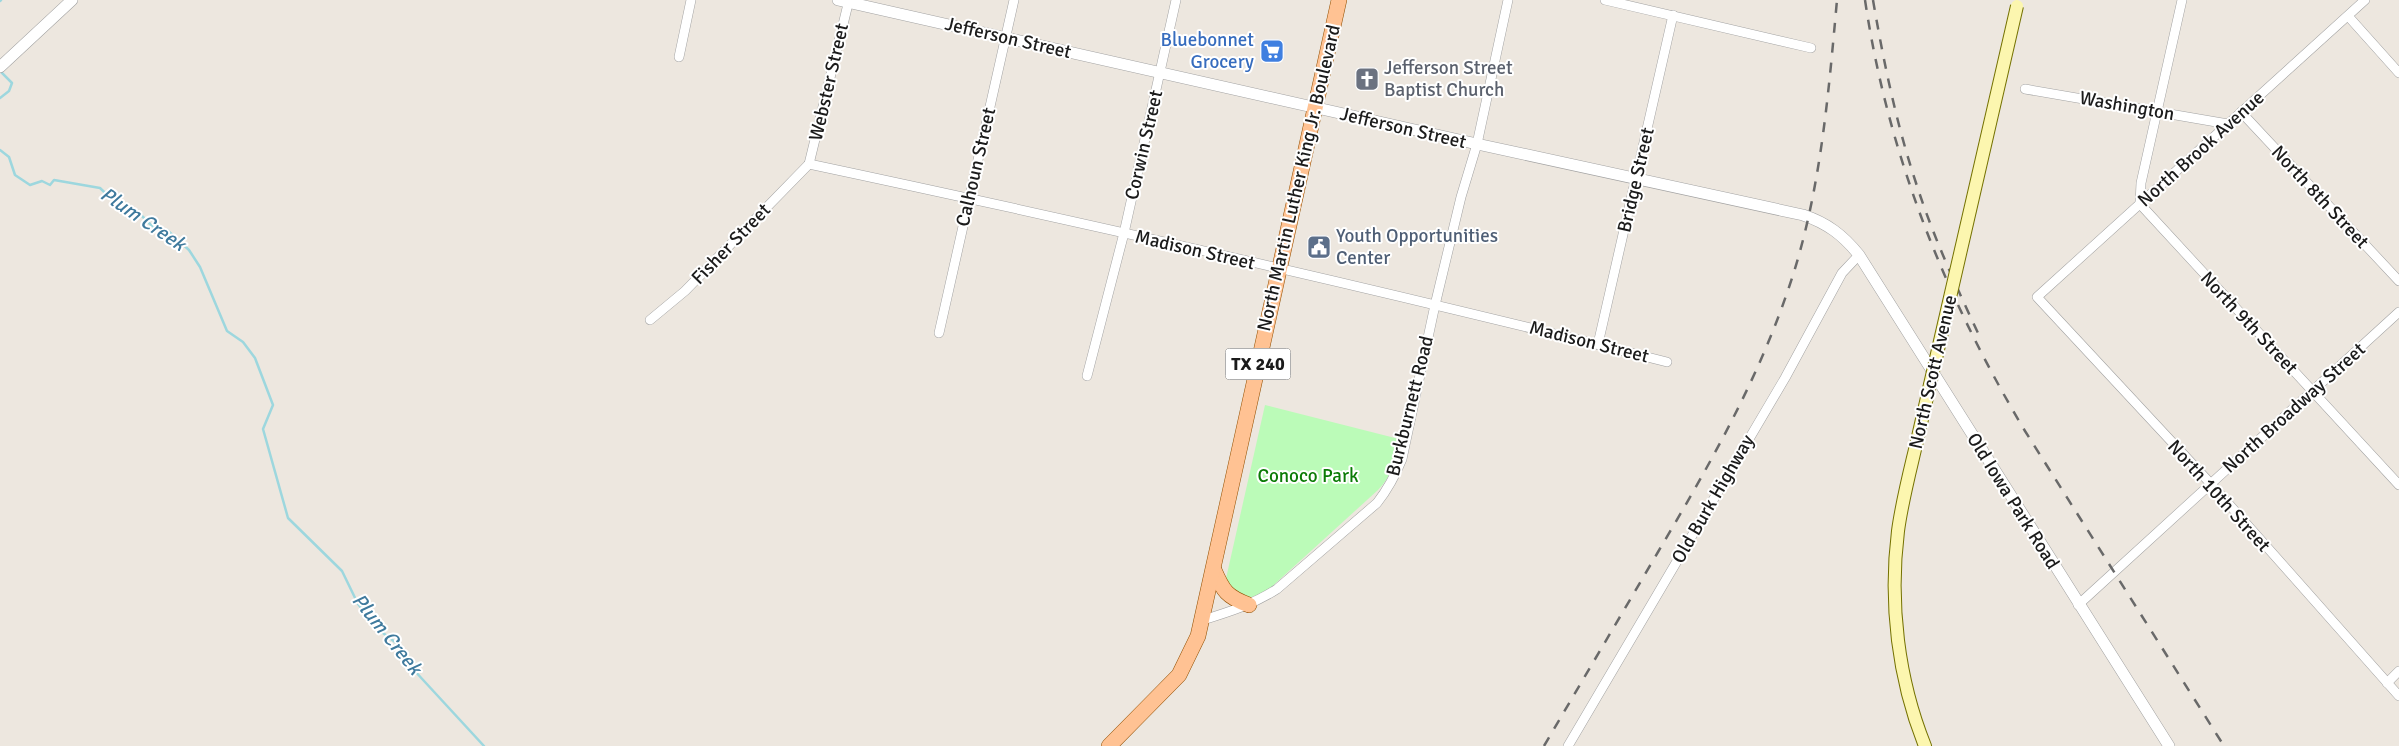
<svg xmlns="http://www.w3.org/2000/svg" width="2399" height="746" font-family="Signika,sans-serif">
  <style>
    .park { fill: #bbfbb8 }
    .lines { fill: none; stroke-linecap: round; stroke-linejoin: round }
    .stream { stroke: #9dd7de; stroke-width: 2.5 }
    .minor-casing { stroke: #a2a2a2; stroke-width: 10 }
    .tertiary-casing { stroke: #a2a2a2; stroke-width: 12 }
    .secondary-casing { stroke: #747100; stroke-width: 14 }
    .primary-casing { stroke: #924f00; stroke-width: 16 }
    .minor { stroke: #fff; stroke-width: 9 }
    .tertiary { stroke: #fff; stroke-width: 11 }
    .secondary { stroke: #fcf6af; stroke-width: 12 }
    .primary { stroke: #ffc293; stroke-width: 15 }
    .rail { stroke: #696969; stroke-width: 2.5; stroke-dasharray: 10 10; stroke-linecap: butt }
    .secondary-bridge-casing { stroke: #747100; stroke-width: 14; stroke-linecap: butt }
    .secondary-bridge { stroke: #fcf6af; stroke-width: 12 }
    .labels { text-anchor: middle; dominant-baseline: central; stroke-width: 4; stroke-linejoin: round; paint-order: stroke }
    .shield { fill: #fff; stroke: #5f5f5f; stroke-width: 1 }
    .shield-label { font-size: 18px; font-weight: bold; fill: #1b1b1b }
    .street-label { font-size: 19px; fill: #1b1b1b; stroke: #fff }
    .shop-label { font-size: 19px; fill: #366cbe; stroke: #fff; text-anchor: end }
    .worship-label { font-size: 19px; fill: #5b616d; stroke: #fff; text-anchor: start }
    .service-label { font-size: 19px; fill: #4e5e75; stroke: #fff; text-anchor: start }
    .park-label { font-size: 19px; fill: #0b7b06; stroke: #fff }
    .water-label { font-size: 20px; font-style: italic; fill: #3f7a9d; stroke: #fff }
  </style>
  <rect width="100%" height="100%" fill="#ede7df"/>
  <!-- park -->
  <path class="park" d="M1265 405 1399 439C1396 459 1392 476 1378 490L1266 592 1246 599 1225 583Z"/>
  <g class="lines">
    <!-- stream -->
    <g class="stream">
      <path d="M0 1 1 0"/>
      <path d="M0 71 12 83 9 91 0 98"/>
      <path d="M0 150 9 157 15 175 30 185 42 181 50 185 54 180 100 188 124 211 136 210 156 230H167L189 250 200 267 227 331 243 342 255 358 273 405 263 429 288 518 342 571 358 604 379 630 399 645 413 669 484 746"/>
    </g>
    <!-- minor casing -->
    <g class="minor-casing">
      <g id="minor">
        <path d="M1605 0 1811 48"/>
        <path d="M2182 0 2141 183 2140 204 2399 485"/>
        <path d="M2365 0 2037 297 2211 484 2399 696"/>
        <path d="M2348 16 2399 73"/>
        <path d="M679 57 691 0"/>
        <path d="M2025 89 2228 124"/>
        <path d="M2241 112 2399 281"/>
        <path d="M809 164C1096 225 1382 290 1667 362"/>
        <path d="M809 164 849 0"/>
        <path d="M650 320 685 291 809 164"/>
        <path d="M939 333 1014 0"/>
        <path d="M1598 344 1673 15"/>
        <path d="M1087 376 1124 233 1176 0"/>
        <path d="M2078 605 2399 312"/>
        <path d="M1203 620C1229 612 1254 604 1277 589L1377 503C1388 489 1395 476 1402 459L1435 305 1461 197 1477 144 1508 0"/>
        <path d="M2387 683 2399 671"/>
        <path d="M1568 746 1785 378 1842 273 1859 255"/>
      </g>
    </g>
    <!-- tertiary casing -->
    <g class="tertiary-casing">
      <g id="tertiary">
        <path d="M838 0 1477 144 1803 215C1827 223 1843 235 1859 255L2169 746"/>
        <path d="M0 67 72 0"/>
      </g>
    </g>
    <!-- secondary casing -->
    <g class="secondary-casing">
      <path id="secondary" d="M1917 441C1910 471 1902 501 1898 531 1889 603 1898 679 1925 746"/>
    </g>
    <!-- primary casing -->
    <g class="primary-casing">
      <g id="primary">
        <path d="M1214 570C1223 591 1227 597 1249 605"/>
        <path d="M1109 746 1179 675 1198 636 1339 0"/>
      </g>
    </g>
    <!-- minor -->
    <use href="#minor" class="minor"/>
    <!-- tertiary -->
    <use href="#tertiary" class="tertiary"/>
    <!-- secondary -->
    <use href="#secondary" class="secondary"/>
    <!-- primary -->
    <use href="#primary" class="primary"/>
    <!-- rail -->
    <g class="rail">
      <path d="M1865 0C1888 155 1945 297 2025 431L2224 746"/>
      <path d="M1873 0C1884 64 1897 127 1918 189 1934 238 1956 286 1978 333"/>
      <path d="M1544 746C1582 681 1620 617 1658 552 1707 469 1755 386 1787 293 1820 199 1828 99 1837 0"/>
    </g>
    <!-- secondary-bridge casing -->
    <g class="secondary-bridge-casing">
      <path id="secondary-bridge" d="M1917 441 2017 6"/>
    </g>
    <!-- secondary-bridge -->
    <use href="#secondary-bridge" class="secondary-bridge"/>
  </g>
  <!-- icons -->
  <defs>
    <g id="supermarket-square" transform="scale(1.25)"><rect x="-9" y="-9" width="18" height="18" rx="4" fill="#3f7fe0" stroke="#fff"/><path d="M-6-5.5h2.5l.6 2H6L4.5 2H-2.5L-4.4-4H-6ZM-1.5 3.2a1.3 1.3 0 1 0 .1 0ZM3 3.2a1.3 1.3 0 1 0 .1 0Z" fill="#fff"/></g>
    <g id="church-square" transform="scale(1.25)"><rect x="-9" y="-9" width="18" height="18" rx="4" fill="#6b7280" stroke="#fff"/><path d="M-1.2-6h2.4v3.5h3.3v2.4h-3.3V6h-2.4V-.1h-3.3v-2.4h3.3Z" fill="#fff"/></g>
    <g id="civic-square" transform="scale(1.25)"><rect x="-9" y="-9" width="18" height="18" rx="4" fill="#5c6f8a" stroke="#fff"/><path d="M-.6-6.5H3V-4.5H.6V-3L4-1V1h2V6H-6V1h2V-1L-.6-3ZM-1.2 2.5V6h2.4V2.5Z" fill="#fff"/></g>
  </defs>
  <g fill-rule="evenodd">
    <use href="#supermarket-square" x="1272" y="51"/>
    <use href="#church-square" x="1367" y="79"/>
    <use href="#civic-square" x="1319" y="247"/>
  </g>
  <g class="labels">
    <!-- shield labels -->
    <rect class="shield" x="1225.5" y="348.5" width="65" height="31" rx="4"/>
    <g class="shield-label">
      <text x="1258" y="364">TX 240</text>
    </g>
    <!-- street labels -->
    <g class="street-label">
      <text transform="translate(1008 38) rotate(13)">Jefferson Street</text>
      <text transform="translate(829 82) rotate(-77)">Webster Street</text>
      <text transform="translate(2127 106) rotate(10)">Washington</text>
      <text transform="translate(1403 128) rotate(13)">Jefferson Street</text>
      <text transform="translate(1144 145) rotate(-77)">Corwin Street</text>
      <text transform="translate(2201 149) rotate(-42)">North Brook Avenue</text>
      <text transform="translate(976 167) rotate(-77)">Calhoun Street</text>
      <text transform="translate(1299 178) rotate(-77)">North Martin Luther King Jr. Boulevard</text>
      <text transform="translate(1636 180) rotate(-77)">Bridge Street</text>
      <text transform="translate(2320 197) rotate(47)">North 8th Street</text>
      <text transform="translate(731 244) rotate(-46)">Fisher Street</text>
      <text transform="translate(1195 250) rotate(13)">Madison Street</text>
      <text transform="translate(2249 323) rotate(47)">North 9th Street</text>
      <text transform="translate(1589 342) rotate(14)">Madison Street</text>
      <text transform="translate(1933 372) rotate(-77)">North Scott Avenue</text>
      <text transform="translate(1410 406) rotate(-76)">Burkburnett Road</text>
      <text transform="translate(2294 408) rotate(-42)">North Broadway Street</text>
      <text transform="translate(2219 496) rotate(48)">North 10th Street</text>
      <text transform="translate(1713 499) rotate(-60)">Old Burk Highway</text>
      <text transform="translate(2013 501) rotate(58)">Old Iowa Park Road</text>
    </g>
    <!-- shop labels -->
    <g class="shop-label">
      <text x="1254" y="40">Bluebonnet<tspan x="1254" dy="22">Grocery</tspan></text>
    </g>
    <!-- worship labels -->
    <g class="worship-label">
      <text x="1384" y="68">Jefferson Street<tspan x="1384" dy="22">Baptist Church</tspan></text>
    </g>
    <!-- service labels -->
    <g class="service-label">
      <text x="1336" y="236">Youth Opportunities<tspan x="1336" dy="22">Center</tspan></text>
    </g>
    <!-- park labels -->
    <g class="park-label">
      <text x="1308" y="476">Conoco Park</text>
    </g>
    <!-- water labels -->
    <g class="water-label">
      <text transform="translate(143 219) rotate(34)">Plum Creek</text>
      <text transform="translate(387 634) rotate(51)">Plum Creek</text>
    </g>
  </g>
</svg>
